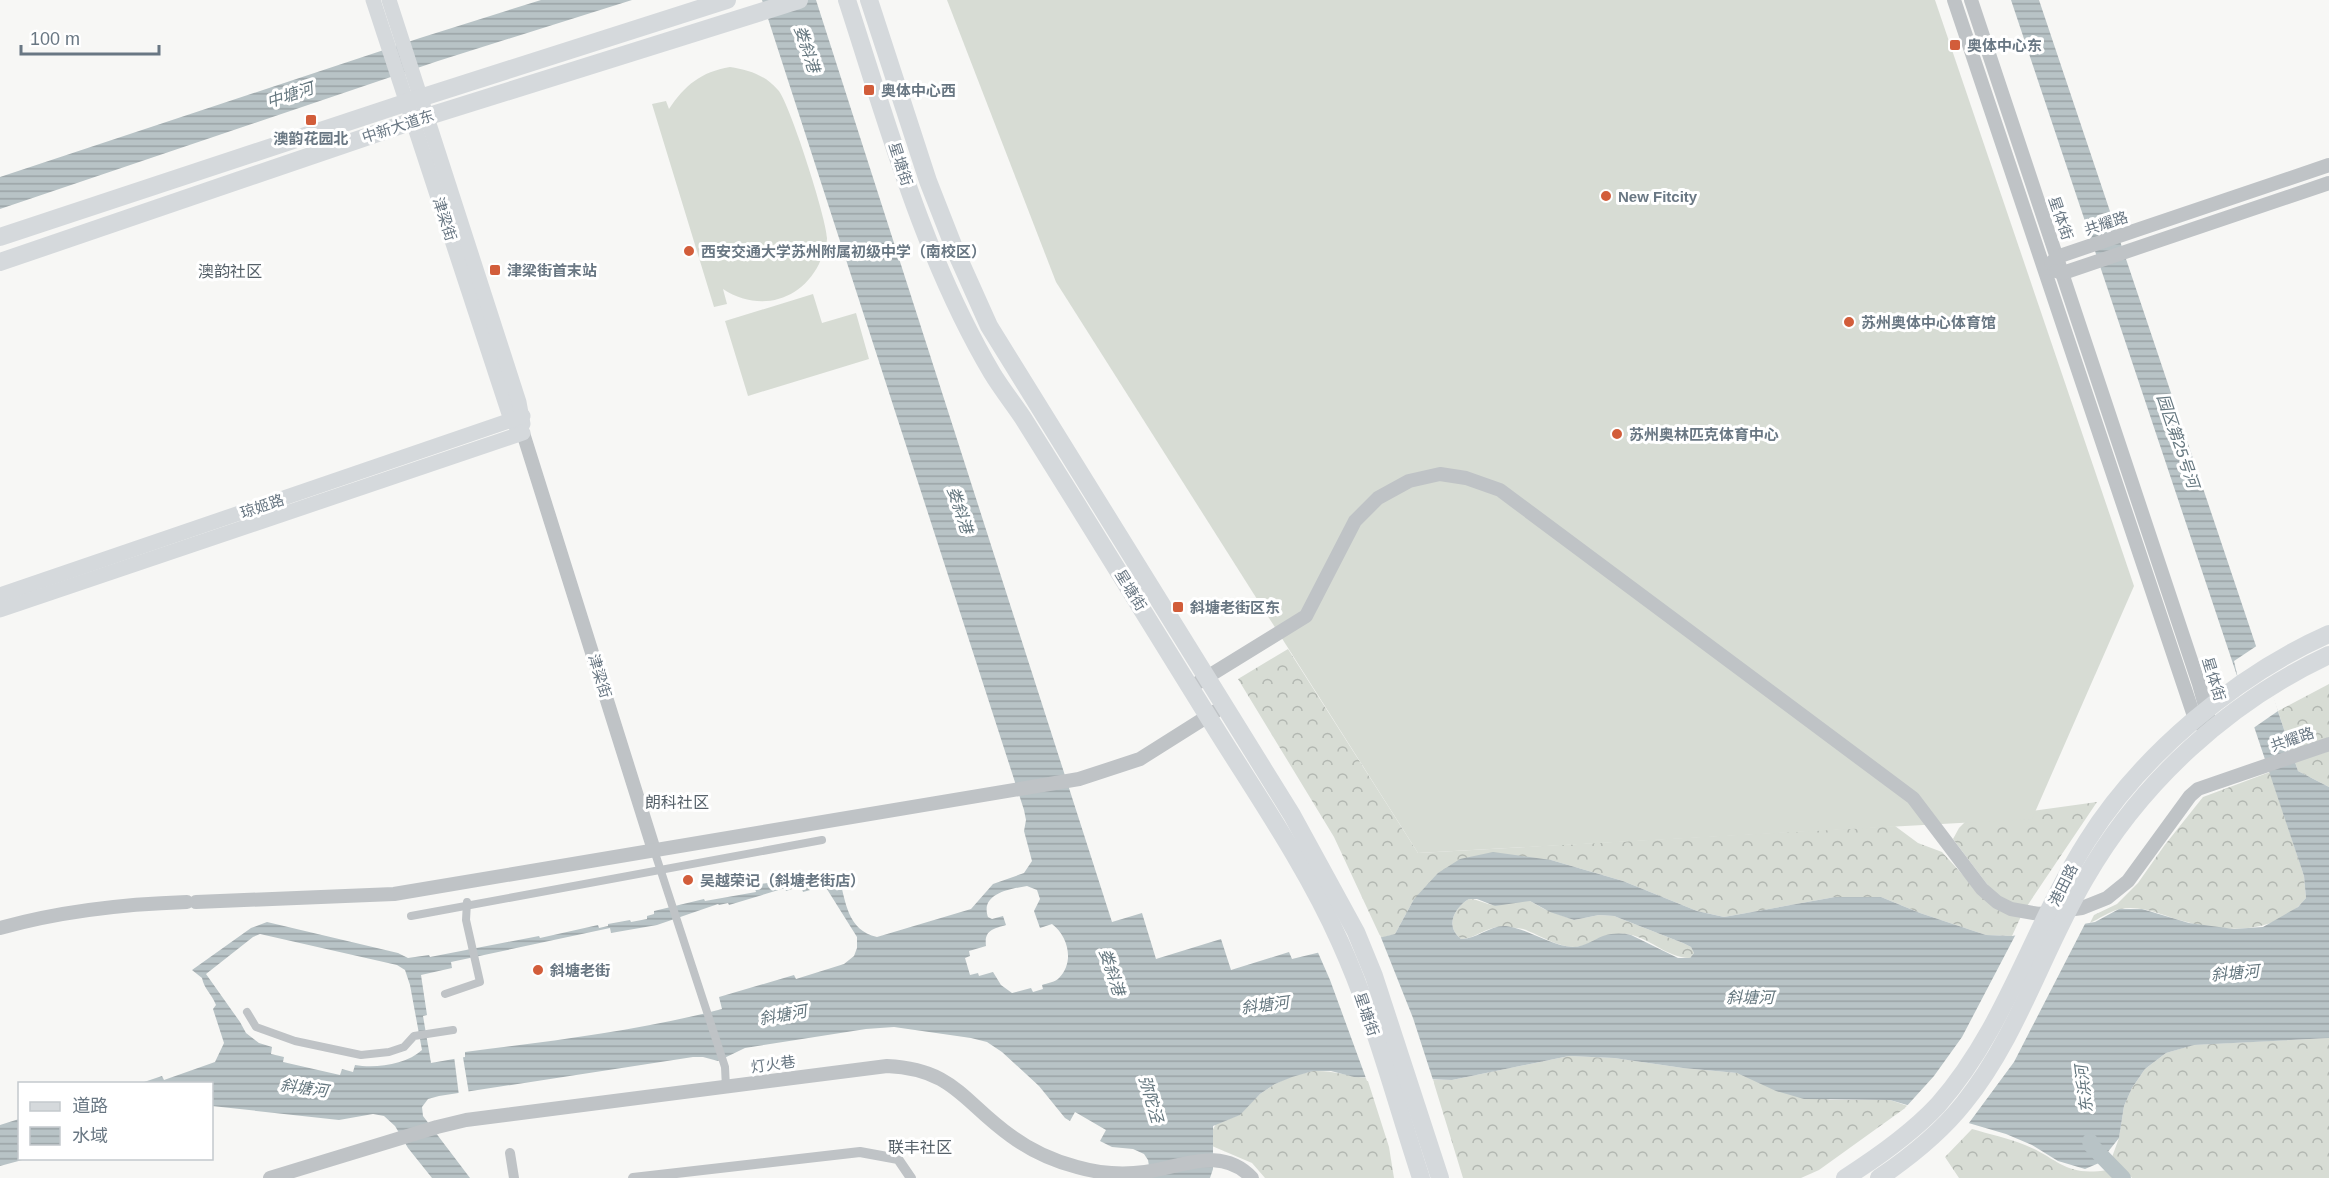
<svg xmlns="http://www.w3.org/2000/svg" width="2329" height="1178" font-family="Arial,'Noto Sans SC',sans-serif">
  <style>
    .forest { fill: url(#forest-crowns) }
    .garden { fill: #d7dcd4 }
    .water { fill: url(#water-rules); fill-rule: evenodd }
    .pier { fill: #f7f7f5 }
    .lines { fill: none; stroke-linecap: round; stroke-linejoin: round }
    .river { stroke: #b8c3c6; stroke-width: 16 }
    .pedestrian { stroke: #bfc3c6; stroke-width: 8 }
    .minor { stroke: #bfc3c6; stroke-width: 10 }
    .tertiary { stroke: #bfc3c6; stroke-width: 14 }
    .secondary { stroke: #d5d9dc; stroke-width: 15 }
    .primary { stroke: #d5d9dc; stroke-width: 18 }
    .poi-dot { fill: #d25d3a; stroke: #fff; stroke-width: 2 }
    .labels { text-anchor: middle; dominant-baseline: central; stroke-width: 6; stroke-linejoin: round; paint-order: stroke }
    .poi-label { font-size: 15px; font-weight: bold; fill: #697783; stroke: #fff; text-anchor: start }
    .street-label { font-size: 15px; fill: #697783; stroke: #fff }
    .water-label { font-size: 16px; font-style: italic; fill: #65777f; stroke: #fff }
    .neighbourhood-label { font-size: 16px; fill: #566169; stroke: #fff }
  </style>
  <defs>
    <pattern id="forest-crowns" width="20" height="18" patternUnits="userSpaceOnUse" patternTransform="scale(1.5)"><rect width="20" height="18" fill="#d7dcd4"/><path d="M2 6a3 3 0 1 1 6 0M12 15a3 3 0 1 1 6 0" fill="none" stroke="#b2b7b1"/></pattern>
    <pattern id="water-rules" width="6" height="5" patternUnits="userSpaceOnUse" patternTransform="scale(1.5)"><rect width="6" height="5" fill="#b8c3c6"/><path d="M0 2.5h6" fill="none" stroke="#9aa3a6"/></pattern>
  </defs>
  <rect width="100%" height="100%" fill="#f7f7f5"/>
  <!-- forest -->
  <g class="forest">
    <path d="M1288 649 1418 853 1895 826 1918 843 1942 852 1972 885 1996 896 1953 839 1959 828 1967 820 2097 802 2023 912 2012 936 1986 935 1920 913 1881 897H1835L1724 917 1697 911 1623 881 1551 860 1414 899 1395 934 1381 938 1334 837 1238 679Z"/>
    <path d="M2329 684V739L2291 751 2278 711Z"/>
    <path d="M2329 751V787L2298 771 2295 762Z"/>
    <path d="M2270 772 2304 876 2306 898C2278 934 2227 933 2187 922 2166 917 2142 904 2120 909 2110 911 2099 919 2090 923L2094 915 2117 904 2138 883 2164 846 2203 797Z"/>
    <path d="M1469 899C1478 899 1485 904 1494 905 1506 905 1517 900 1530 901L1544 909 1574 920 1599 915 1614 916 1683 943 1691 947 1694 953 1690 958C1666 958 1649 936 1625 934 1606 932 1594 945 1576 947 1560 948 1543 937 1528 931 1521 927 1509 928 1501 927 1487 926 1475 939 1461 939 1444 926 1455 907 1469 899Z"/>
    <path d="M2329 1038V1178H2132L2112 1157 2119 1138 2124 1106 2132 1088 2145 1069 2166 1053 2193 1045Z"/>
    <path d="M1569 1056 1614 1058 1683 1068 1737 1073 1830 1100H1890L1908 1106 1819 1170 1801 1178H1463L1433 1080H1452Z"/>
    <path d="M1313 1071C1331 1070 1348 1076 1367 1078L1389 1147 1394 1178H1265L1252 1163 1212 1146V1131L1216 1124 1239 1115 1260 1094 1275 1084 1292 1076Z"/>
    <path d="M1972 1129C1989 1134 2008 1138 2025 1145 2059 1159 2065 1177 2107 1170L2116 1178H1959L1945 1157Z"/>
  </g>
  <!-- garden -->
  <g class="garden">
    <path d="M947 0H1935L2134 586 2032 819 1418 853 1056 282Z"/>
    <path d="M730 67C749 70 765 75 778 90 789 101 827 220 827 238 827 245 822 257 819 264 800 302 758 312 723 289L727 304 714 307 652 104 666 101 669 109C685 85 701 72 730 67Z"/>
    <path d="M813 294 822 323 856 313 869 359 748 396 725 321Z"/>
  </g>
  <!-- water -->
  <g class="water">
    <path d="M541 0H632L438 61 0 209V177L420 38Z"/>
    <path d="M762 0H816L1112 922 1142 913 1156 959 1221 939 1231 970 1289 952 1292 959 1395 934 1414 899 1438 873 1460 859 1493 852 1551 860 1623 881 1697 911 1724 917 1835 897H1881L1920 913 1986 935 2012 936 2095 922 2119 909H2142L2189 923 2234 929 2263 927 2298 907 2306 898 2304 876 2011 0H2039L2298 771 2329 787V1038L2194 1045 2166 1053 2145 1069 2132 1088 2124 1106 2119 1138 2099 1163 2085 1169 2058 1161 2032 1145 2006 1134 1890 1100 1804 1099 1776 1091 1737 1073 1683 1068 1614 1058 1569 1056 1452 1080 1354 1077 1331 1071H1313L1292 1077 1275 1084 1260 1094 1240 1115 1213 1126V1169L1210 1178H1151L1148 1160 1144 1154 1133 1149 1112 1147 1100 1141 1106 1130 1075 1112 1070 1121 1065 1118 1039 1086 1002 1052 987 1042 971 1038 894 1027 866 1029 745 1048 718 1061 703 1057H693L439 1096 428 1099 422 1107 423 1116 470 1178H432L408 1148 395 1126 384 1116 373 1114 339 1120 212 1106V1084H138L162 1076 164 1080 215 1062 224 1043 213 1009 216 1005C212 994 204 989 202 978L192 970 251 928 267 922 398 953 408 958 429 955 430 957 539 936 540 938 598 925 599 928 608 926V924L630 920 631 922 647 919V916L654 914V911L704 899 705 901 756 892 754 885 768 883 769 887 788 882 789 886 828 879 829 882 836 880V877H839C846 902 847 930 877 937L971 909 993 884 1024 873 1032 861 1024 831 1026 820 1024 810ZM801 886 803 892 825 886 857 937V948L854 956 844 964 796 979 794 975 719 997 722 1009C638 1031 551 1041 465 1052V1057L431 1063 423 1016 427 1015 421 975 452 968 451 962 610 928 611 933 657 925 718 904 719 905 728 903 729 905 785 888 786 891ZM1027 886 1037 890 1040 899 1034 911 1040 928 1052 924C1068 936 1075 962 1059 978 1056 982 1047 983 1042 985L1043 989 1033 992 1031 988 1012 993 1001 985 993 972 979 976 978 973 970 975 965 958 970 956 969 951 986 946C984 930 993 929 1006 925L1003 916 992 919 988 917C980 894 1009 889 1027 886ZM1469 899H1477L1495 906 1530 901 1550 912 1574 920 1599 915 1614 916 1683 943 1691 947 1694 953 1690 958H1678L1631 935C1622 933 1613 933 1603 936 1593 940 1584 947 1573 947 1550 946 1529 929 1506 926 1490 925 1477 939 1461 939 1444 926 1455 907 1469 899ZM260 934 397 965 405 970 410 985 422 1050C407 1064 376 1069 355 1065L353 1072 342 1069 340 1075 283 1062 284 1057 271 1054 272 1047 259 1043 246 1033 240 1022 206 974 253 937Z"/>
    <path d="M19 1119 20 1158 26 1159 0 1166V1125Z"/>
  </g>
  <!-- pier -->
  <g class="pier">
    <path d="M2258 645 2278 711 2252 729 2244 704 2234 661Z"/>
    <path d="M2087 920 2014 1062 1966 1127 1905 1108 1934 1076 1962 1037 2017 932Z"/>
    <path d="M1380 935 1413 1018 1434 1083 1367 1081 1330 980 1316 948Z"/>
    <path d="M462 1051 469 1094 459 1096 454 1056 462 1054Z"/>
  </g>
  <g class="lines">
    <!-- river -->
    <path class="river" d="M2090 1141 2091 1145 2123 1178"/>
    <!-- pedestrian -->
    <g class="pedestrian">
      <path d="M654 850 725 1067 726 1088"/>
      <path d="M411 916 822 840"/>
      <path d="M445 994 480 982 466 920 467 902"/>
      <path d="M247 1012 256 1027 295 1041 361 1055 389 1052 404 1047 414 1036 453 1030"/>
    </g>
    <!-- minor -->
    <g class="minor">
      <path d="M510 1153 514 1178"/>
      <path d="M633 1178 860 1152 898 1159 911 1178"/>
    </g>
    <!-- tertiary -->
    <g class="tertiary">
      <path d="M1954 0 2195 719 2201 725"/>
      <path d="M1971 0 2199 684 2208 716"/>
      <path d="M2051 263 2057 257 2329 165"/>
      <path d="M2056 271 2063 273 2329 183"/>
      <path d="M523 433 654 850"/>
      <path d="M1199 682 1306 616 1355 521 1378 498 1409 481 1440 474 1466 478 1500 490 1913 798 1982 889 1997 902 2011 909 2039 914 2082 908 2107 898 2128 881 2190 796 2198 789 2329 744"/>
      <path d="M196 902 394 894 1079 779 1140 759 1216 711"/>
      <path d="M0 928C61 911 124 904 187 902"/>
      <path d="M270 1178 437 1127 466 1120 887 1066C954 1069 963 1102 1011 1136 1030 1150 1054 1161 1077 1167 1098 1173 1123 1175 1145 1172 1182 1167 1221 1145 1252 1178"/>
    </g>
    <!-- secondary -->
    <g class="secondary">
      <path d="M373 0 511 420 517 427"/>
      <path d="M389 0 519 402 523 424"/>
      <path d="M0 595 523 416"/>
      <path d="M0 610 523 433"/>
    </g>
    <!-- primary -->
    <g class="primary">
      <path d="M847 0C888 126 924 258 992 373 1001 388 1013 403 1023 418 1089 523 1154 629 1219 734 1261 801 1308 870 1340 942 1374 1017 1395 1099 1421 1178"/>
      <path d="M869 0 928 181 955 250 989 326 1292 815 1356 932 1374 976 1440 1178"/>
      <path d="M0 237 420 98 727 0"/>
      <path d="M0 262 413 121 799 0"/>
      <path d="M1845 1178C1878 1157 1911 1134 1938 1105 2006 1028 2033 926 2087 841 2141 755 2236 675 2329 634"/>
      <path d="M1879 1178C1910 1157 1941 1132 1964 1103 2018 1036 2042 952 2085 879 2140 783 2228 702 2329 655"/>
    </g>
  </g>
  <!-- markers -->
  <g class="poi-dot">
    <rect x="1949" y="39" width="12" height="12" rx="3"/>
    <rect x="863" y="84" width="12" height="12" rx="3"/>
    <rect x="305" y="114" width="12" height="12" rx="3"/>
    <circle cx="1606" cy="196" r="6"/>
    <circle cx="689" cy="251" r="6"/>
    <rect x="489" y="264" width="12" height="12" rx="3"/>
    <circle cx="1849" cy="322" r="6"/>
    <circle cx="1617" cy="434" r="6"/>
    <rect x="1172" y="601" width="12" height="12" rx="3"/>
    <circle cx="688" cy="880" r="6"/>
    <circle cx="538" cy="970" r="6"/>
  </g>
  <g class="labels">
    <!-- poi labels -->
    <g class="poi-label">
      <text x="1967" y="45">奥体中心东</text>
      <text x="881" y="90">奥体中心西</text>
      <text x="311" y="138" text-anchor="middle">澳韵花园北</text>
      <text x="1618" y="196">New Fitcity</text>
      <text x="701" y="251">西安交通大学苏州附属初级中学（南校区）</text>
      <text x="507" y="270">津梁街首末站</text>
      <text x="1861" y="322">苏州奥体中心体育馆</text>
      <text x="1629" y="434">苏州奥林匹克体育中心</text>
      <text x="1190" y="607">斜塘老街区东</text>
      <text x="700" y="880">吴越荣记（斜塘老街店）</text>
      <text x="550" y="970">斜塘老街</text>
    </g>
    <!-- street labels -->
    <g class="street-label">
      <text transform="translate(398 126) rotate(-18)">中新大道东</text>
      <text transform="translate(901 164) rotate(72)">星塘街</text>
      <text transform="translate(2061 218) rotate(71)">星体街</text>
      <text transform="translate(445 219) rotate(72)">津梁街</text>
      <text transform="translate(2106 223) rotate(-18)">共耀路</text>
      <text transform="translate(262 506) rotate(-19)">琼姬路</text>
      <text transform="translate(1131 590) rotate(58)">星塘街</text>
      <text transform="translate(600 676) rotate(73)">津梁街</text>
      <text transform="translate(2214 679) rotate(73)">星体街</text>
      <text transform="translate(2292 739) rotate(-19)">共耀路</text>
      <text transform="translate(2063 885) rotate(-63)">港田路</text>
      <text transform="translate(1367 1014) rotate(71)">星塘街</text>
      <text transform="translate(773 1064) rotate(-8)">灯火巷</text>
    </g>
    <!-- water labels -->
    <g class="water-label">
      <text transform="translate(807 49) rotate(72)">娄斜港</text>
      <text transform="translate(290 95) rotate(-18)">中塘河</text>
      <text transform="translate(2178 441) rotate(71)">园区第25号河</text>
      <text transform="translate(960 510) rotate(72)">娄斜港</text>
      <text transform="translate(1112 972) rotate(72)">娄斜港</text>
      <text transform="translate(2235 973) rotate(-5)">斜塘河</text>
      <text x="1750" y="997">斜塘河</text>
      <text transform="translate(1265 1005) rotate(-7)">斜塘河</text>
      <text transform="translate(783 1015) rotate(-10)">斜塘河</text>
      <text transform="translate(304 1088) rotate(8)">斜塘河</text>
      <text transform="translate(2084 1089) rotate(-97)">东浜河</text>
      <text transform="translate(1151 1099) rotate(74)">弥陀泾</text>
    </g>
    <!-- neighbourhood labels -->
    <g class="neighbourhood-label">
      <text x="230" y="271">澳韵社区</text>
      <text x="677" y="802">朗科社区</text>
      <text x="920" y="1147">联丰社区</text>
    </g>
  </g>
  <!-- legend -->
  <rect x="18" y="1082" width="195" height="78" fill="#ffffff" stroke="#c3c9cd" stroke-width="1.5"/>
  <rect x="30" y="1102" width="30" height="9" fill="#d5d9dc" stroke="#c3c9cd" stroke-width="1.5"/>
  <text x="72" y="1112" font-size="18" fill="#697783">道路</text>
  <rect x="30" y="1127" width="30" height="18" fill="url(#water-rules)" stroke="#c3c9cd" stroke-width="1.5"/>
  <text x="72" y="1142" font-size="18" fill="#697783">水域</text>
  <!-- scale -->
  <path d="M21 45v9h138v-9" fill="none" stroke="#697783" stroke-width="3"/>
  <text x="30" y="45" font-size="18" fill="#697783" stroke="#ffffff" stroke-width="4.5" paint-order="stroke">100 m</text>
</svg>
